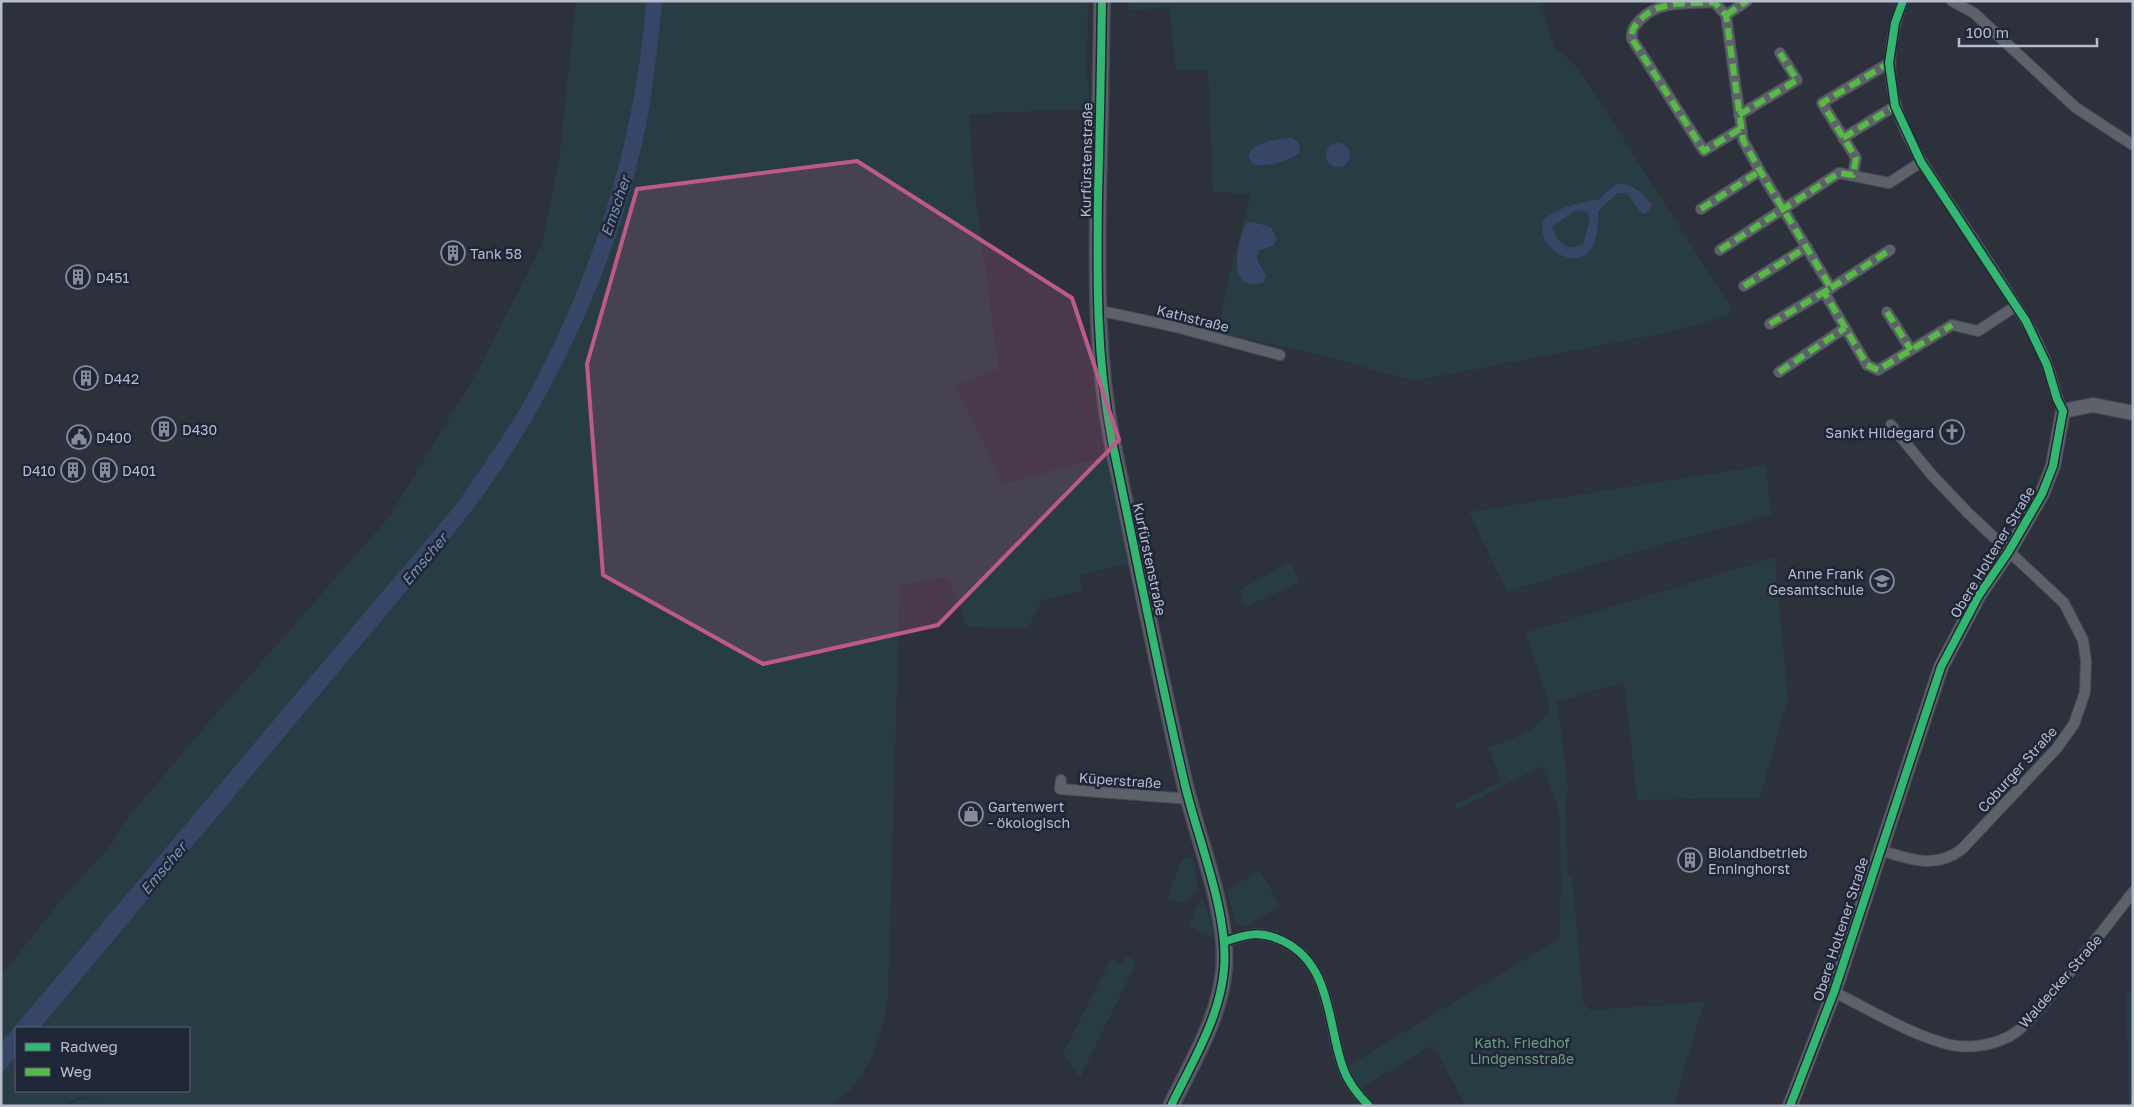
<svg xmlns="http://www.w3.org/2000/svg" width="2134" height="1107" font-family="'Golos Text',sans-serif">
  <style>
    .green { fill: #283c43; fill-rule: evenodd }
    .water { fill: #374667; fill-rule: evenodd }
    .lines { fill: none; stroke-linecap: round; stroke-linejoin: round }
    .minor-casing { stroke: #494c54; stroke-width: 12 }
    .tertiary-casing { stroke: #494c54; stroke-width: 16 }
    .secondary-casing { stroke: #494c54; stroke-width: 18 }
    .minor { stroke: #5d616a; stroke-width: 10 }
    .tertiary { stroke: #5d616a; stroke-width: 14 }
    .secondary { stroke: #5c5f68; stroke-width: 15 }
    .quiet { stroke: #58b947; stroke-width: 6; stroke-dasharray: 12 6; stroke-linecap: butt }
    .cycleway-casing { stroke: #1f2638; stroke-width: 11 }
    .cycleway { stroke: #33b770; stroke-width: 8 }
    .marked { fill: #be5a89; fill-opacity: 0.2; stroke: #be5a89; stroke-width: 4; stroke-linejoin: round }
    .labels { text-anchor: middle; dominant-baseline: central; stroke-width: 5; stroke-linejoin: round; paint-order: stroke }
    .street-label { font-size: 14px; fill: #b7bdcd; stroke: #1f2638 }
    .poi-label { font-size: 14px; fill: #b7bdcd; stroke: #1f2638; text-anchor: start }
    .park-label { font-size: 14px; fill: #6d9f7e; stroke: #1f2638 }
    .water-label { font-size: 15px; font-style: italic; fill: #7d8fb5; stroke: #1f2638 }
  </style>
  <rect width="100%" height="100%" fill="#2c313c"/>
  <!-- green -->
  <g class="green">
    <path d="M576 1H1088L1087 71 1090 109 969 114 974 184 999 369 956 386 1003 484 1106 456 1128 564 1079 575 1082 591 1042 600 1028 628 967 627 957 597 947 577 900 585 888 998C881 1040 868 1085 829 1106H67L80 1099 105 1097 78 1098 63 1106H1V976L61 900 113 842 122 825 201 731 389 517 476 374 542 245 559 160ZM16 1028H189V1091H16Z"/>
    <path d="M1127 1H1540L1554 46 1578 68 1732 309 1727 316 1665 333 1414 381 1334 359 1218 332 1229 276 1251 194 1213 192 1208 71H1176L1169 7 1129 11Z"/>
    <path d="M1766 465 1771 515 1649 548 1507 592 1469 512Z"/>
    <path d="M1775 557 1788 699 1760 798 1637 800 1624 682 1557 702 1568 785 1565 802 1568 875H1572L1583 1003 1590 1010 1704 1002 1674 1106H1466L1433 1045 1360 1089 1351 1077 1348 1066 1560 938 1561 862 1559 809 1542 766 1457 810 1454 805 1502 781 1488 748C1509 739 1541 731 1550 708L1525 633Z"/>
    <path d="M1290 562 1300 582 1246 607 1239 590Z"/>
    <path d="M1192 856 1198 890 1183 904 1167 899 1182 859Z"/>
    <path d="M1260 870 1280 906 1244 927 1239 926 1235 923 1227 890Z"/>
    <path d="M1201 898 1211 918 1214 938 1188 926Z"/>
    <path d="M1126 956 1137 961 1080 1078 1063 1053 1111 959 1122 964Z"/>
    <path d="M2133 988V1106H2129L2126 996Z"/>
  </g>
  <!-- water -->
  <g class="water">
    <path d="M646 1H662L661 13C656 57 652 101 642 144 616 256 570 362 508 459 483 498 453 534 424 570L40 1028H16V1056L1 1074V1043L456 505C485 463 516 420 539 374 598 259 637 130 646 1Z"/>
    <path d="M1292 137 1299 144 1300 152C1290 161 1265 168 1252 164L1248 155C1255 140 1278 140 1292 137Z"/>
    <circle cx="1338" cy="155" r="12"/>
    <path d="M1618 184C1633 183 1643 194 1652 205L1649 211 1643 214C1635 207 1633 199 1626 193H1618L1598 211C1598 223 1598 236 1593 246 1580 273 1536 251 1543 221 1558 206 1580 203 1600 199L1610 189ZM1576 210 1588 212 1590 218 1583 244C1566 253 1558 242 1552 227Z"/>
    <path d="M1253 222 1271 227 1277 239 1273 246 1259 250C1254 262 1262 266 1266 276L1263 283C1224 292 1238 243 1246 223Z"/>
  </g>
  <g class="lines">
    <!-- minor casing -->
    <g class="minor-casing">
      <g id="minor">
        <path d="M1903 1C1869 90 1908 143 1957 215 1980 249 2003 284 2025 320 2034 334 2041 349 2047 364 2053 380 2055 396 2063 411"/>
        <path d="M1952 1 1974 13 2075 107 2133 145"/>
        <path d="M1726 15 1747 1"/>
        <path d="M1739 115 1797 80 1780 53"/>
        <path d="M1740 129 1704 151 1632 39C1631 30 1634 26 1641 19 1660 0 1688 4 1714 2L1726 15 1743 140 1760 171 1831 288 1824 292 1867 365 1878 370 1952 325 1978 331 2016 306"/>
        <path d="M1843 138 1895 106"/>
        <path d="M1853 175 1856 158 1822 103 1889 63"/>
        <path d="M1701 209 1760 171"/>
        <path d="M1720 250 1839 173 1889 183 1921 162"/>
        <path d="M1744 286 1807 247"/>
        <path d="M1831 288 1890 250"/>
        <path d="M1097 310 1176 327 1280 355"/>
        <path d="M1887 312 1911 350"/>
        <path d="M1770 324 1824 292"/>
        <path d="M1779 372 1845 328"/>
        <path d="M1061 780 1060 789 1189 799"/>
        <path d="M1880 850C1910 859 1935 870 1962 849L2057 748 2074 724 2085 692 2086 661 2083 640 2064 603 1967 512 1931 474 1891 425"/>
        <path d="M1224 942C1246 934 1261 930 1283 941 1332 965 1327 1023 1343 1068 1348 1082 1358 1095 1369 1106"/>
        <path d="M1834 992C1871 1010 1910 1035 1951 1045 1970 1049 1993 1045 2010 1036 2026 1027 2038 1010 2050 996 2079 962 2106 927 2133 892"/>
      </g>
    </g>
    <!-- tertiary casing -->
    <g class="tertiary-casing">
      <path id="tertiary" d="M1790 1106 1834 992 1941 667 1979 595 2009 551 2042 494 2053 466 2063 411 2093 405 2133 413"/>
    </g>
    <!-- secondary casing -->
    <g class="secondary-casing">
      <path id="secondary" d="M1102 1C1101 66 1100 130 1098 195 1097 280 1096 357 1112 441 1136 555 1158 671 1185 785 1198 840 1229 914 1224 969 1220 1018 1192 1062 1171 1106"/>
    </g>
    <!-- minor -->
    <use href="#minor" class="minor"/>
    <!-- tertiary -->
    <use href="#tertiary" class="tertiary"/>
    <!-- secondary -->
    <use href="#secondary" class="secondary"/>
    <!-- quiet -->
    <g class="quiet">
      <path d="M1726 15 1747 1"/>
      <path d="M1739 115 1797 80 1780 53"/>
      <path d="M1740 129 1704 151 1632 39C1631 30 1634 26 1641 19 1660 0 1688 4 1714 2L1726 15 1743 140 1760 171 1831 288 1824 292 1867 365 1878 370 1952 325"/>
      <path d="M1843 138 1895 106"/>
      <path d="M1701 209 1760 171"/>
      <path d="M1720 250 1839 173 1853 175 1856 158 1822 103 1889 63"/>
      <path d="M1744 286 1807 247"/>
      <path d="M1831 288 1890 250"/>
      <path d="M1887 312 1911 350"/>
      <path d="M1770 324 1824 292"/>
      <path d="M1779 372 1845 328"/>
    </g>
    <!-- cycleway casing -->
    <g class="cycleway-casing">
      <g id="cycleway">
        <path d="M1102 1C1101 66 1100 130 1098 195 1097 280 1096 357 1112 441 1136 555 1158 671 1185 785 1198 840 1229 914 1224 969 1220 1018 1192 1062 1171 1106"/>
        <path d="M1224 942C1246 934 1261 930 1283 941 1332 965 1327 1023 1343 1068 1348 1082 1358 1095 1369 1106"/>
        <path d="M1790 1106 1834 992 1941 667 1979 595 2009 551 2042 494 2053 466 2063 411 2057 399 2047 365 2026 321 1921 162 1895 106 1889 63 1895 23 1903 1"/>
      </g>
    </g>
    <!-- cycleway -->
    <use href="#cycleway" class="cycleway"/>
  </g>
  <!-- marked area -->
  <path class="marked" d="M857 161 1072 298 1119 440 938 625 763 664 603 575 587 364 637 189Z"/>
  <!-- icons -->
  <defs>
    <g id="building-ring" transform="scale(1.25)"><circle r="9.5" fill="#1f2638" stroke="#868c9a" stroke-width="1.5"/><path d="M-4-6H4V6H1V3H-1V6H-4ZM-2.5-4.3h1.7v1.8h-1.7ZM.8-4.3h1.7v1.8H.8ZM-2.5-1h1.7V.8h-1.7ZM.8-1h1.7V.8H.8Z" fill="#868c9a"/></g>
    <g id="church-ring" transform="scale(1.25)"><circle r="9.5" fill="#1f2638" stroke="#868c9a" stroke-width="1.5"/><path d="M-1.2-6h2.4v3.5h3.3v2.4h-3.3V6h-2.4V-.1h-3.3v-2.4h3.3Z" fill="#868c9a"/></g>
    <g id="civic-ring" transform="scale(1.25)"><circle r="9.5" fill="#1f2638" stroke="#868c9a" stroke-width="1.5"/><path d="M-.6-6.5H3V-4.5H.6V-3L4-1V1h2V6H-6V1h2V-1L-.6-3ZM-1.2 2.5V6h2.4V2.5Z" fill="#868c9a"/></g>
    <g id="school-ring" transform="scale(1.25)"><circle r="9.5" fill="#1f2638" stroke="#868c9a" stroke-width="1.5"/><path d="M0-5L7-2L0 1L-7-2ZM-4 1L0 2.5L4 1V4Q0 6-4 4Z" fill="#868c9a"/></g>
    <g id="shop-ring" transform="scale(1.25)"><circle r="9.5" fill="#1f2638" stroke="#868c9a" stroke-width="1.5"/><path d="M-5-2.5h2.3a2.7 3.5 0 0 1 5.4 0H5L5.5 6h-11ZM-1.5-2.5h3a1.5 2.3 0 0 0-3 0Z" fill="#868c9a"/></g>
  </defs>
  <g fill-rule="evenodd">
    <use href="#building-ring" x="453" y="253"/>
    <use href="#building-ring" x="78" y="277"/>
    <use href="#building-ring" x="86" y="378"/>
    <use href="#building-ring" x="164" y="429"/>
    <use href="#church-ring" x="1952" y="432"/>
    <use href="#civic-ring" x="79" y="437"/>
    <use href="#building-ring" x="73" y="470"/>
    <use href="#building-ring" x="105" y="470"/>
    <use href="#school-ring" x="1882" y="581"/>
    <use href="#shop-ring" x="971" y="814"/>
    <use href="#building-ring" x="1690" y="860"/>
  </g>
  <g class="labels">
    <!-- street labels -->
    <g class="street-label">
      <text transform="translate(1086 160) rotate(-89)">Kurfürstenstraße</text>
      <text transform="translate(1193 318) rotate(14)">Kathstraße</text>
      <text transform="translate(1992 552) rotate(-59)">Obere Holtener Straße</text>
      <text transform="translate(1150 559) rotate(78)">Kurfürstenstraße</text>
      <text transform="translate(2017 769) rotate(-48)">Coburger Straße</text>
      <text transform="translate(1120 780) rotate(4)">Küperstraße</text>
      <text transform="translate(1840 929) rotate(-72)">Obere Holtener Straße</text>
      <text transform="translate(2060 981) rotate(-49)">Waldecker Straße</text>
    </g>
    <!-- poi labels -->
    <g class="poi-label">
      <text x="470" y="253">Tank 58</text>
      <text x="96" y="277">D451</text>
      <text x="104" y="378">D442</text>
      <text x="182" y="429">D430</text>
      <text x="1934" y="432" text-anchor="end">Sankt Hildegard</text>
      <text x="96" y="437">D400</text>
      <text x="56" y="470" text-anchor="end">D410</text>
      <text x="122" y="470">D401</text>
      <text x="1864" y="573" text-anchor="end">Anne Frank<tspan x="1864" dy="16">Gesamtschule</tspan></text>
      <text x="988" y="806">Gartenwert<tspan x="988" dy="16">- ökologisch</tspan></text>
      <text x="1708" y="852">Biolandbetrieb<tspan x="1708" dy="16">Enninghorst</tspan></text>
    </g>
    <!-- park labels -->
    <g class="park-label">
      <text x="1522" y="1042">Kath. Friedhof<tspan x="1522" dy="16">Lindgensstraße</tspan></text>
    </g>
    <!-- water labels -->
    <g class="water-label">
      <text transform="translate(615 206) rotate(-71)">Emscher</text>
      <text transform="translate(424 559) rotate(-50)">Emscher</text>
      <text transform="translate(163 868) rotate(-50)">Emscher</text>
    </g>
  </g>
  <!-- border -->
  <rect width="2134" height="1107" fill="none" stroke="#b7bdcd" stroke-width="5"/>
  <!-- legend -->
  <rect x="15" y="1027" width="175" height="65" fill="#1f2638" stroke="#5c6274"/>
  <rect x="25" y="1043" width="25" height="8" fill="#33b770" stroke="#5c6274"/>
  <text x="60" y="1052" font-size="15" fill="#b7bdcd">Radweg</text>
  <rect x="25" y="1068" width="25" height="8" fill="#58b947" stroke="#5c6274"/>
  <text x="60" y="1077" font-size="15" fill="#b7bdcd">Weg</text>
  <!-- scale -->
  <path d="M1959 38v8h138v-8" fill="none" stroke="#b7bdcd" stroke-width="2.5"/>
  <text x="1966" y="38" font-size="15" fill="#b7bdcd" stroke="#1f2638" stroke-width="4" paint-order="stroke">100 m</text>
</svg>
